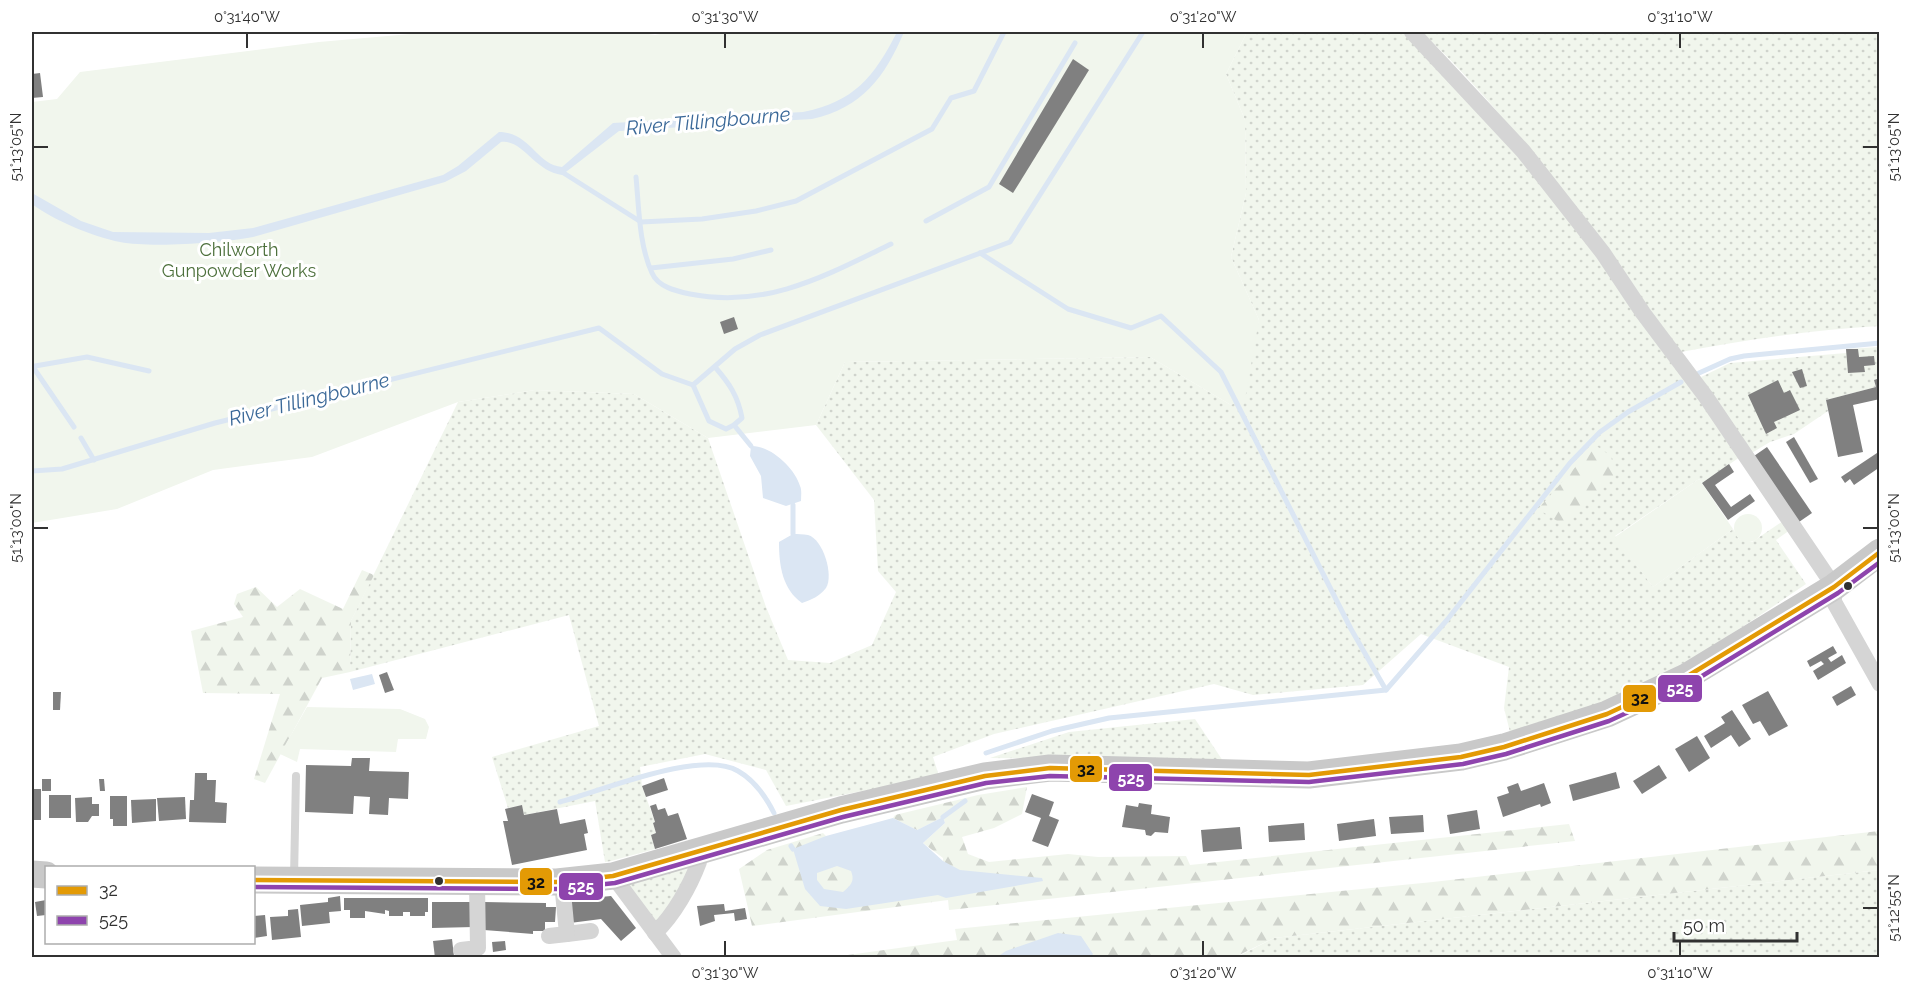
<svg xmlns="http://www.w3.org/2000/svg" width="1911" height="989" font-family="Raleway,sans-serif">
  <style>
    .grass { fill: url(#grass-dots) }
    .forest { fill: url(#forest-firs) }
    .park { fill: #f1f6ed }
    .water { fill: #dbe6f3; fill-rule: evenodd }
    .lines { fill: none; stroke-linecap: round; stroke-linejoin: round }
    .stream { stroke: #dbe6f3; stroke-width: 5 }
    .building { fill: #808080 }
    .service { stroke: #d5d5d5; stroke-width: 8 }
    .minor { stroke: #d5d5d5; stroke-width: 16 }
    .primary { stroke: #c9c9c9; stroke-width: 27 }
    .bus-1-casing { stroke: #fff; stroke-width: 9 }
    .bus-2-casing { stroke: #fff; stroke-width: 9 }
    .bus-1 { stroke: #e39a05; stroke-width: 4.5 }
    .bus-2 { stroke: #8e44ad; stroke-width: 4.5 }
    .ticks { fill: none; stroke: #313131; stroke-width: 2 }
    .bus-dot { fill: #313131; stroke: #fff; stroke-width: 2 }
    .labels { text-anchor: middle; dominant-baseline: central; stroke-width: 6; stroke-linejoin: round; paint-order: stroke }
    .park-label { font-size: 18px; fill: #4d703c; stroke: #fff }
    .water-label { font-size: 20px; font-style: italic; fill: #3a6898; stroke: #fff }
    .line-badge { stroke: #fff; stroke-width: 2 }
    .badge-label { font-size: 16px; text-anchor: middle; font-weight: bold; fill: #fff }
    .pale-badge-label { font-size: 16px; text-anchor: middle; font-weight: bold; fill: #111 }
    .neatline { fill: none; stroke: #313131; stroke-width: 2 }
    .ticks-label { font-size: 15px; text-anchor: middle; fill: #313131 }
  </style>
  <defs>
    <pattern id="grass-dots" width="8" height="8" patternUnits="userSpaceOnUse" patternTransform="scale(1.5)"><rect width="8" height="8" fill="#f1f6ed"/><path d="M2 2h.1M6 6h.1" fill="none" stroke="#cfd3cc" stroke-width="1.8" stroke-linecap="round"/></pattern>
    <pattern id="forest-firs" width="22" height="20" patternUnits="userSpaceOnUse" patternTransform="scale(1.5)"><rect width="22" height="20" fill="#f1f6ed"/><path d="M5 1l3.5 6h-7zM16 11l3.5 6h-7z" fill="#cfd3cc"/></pattern>
  </defs>
  <rect width="100%" height="100%" fill="#fff"/>
  <!-- grass -->
  <g class="grass">
    <path d="M1247 32H1406L1518 154 1597 256 1740 457 1702 483 1699 479 1615 536 1653 587 1733 529 1739 539 1752 542 1783 521 1790 530 1776 540 1806 584C1744 626 1684 668 1615 697 1582 711 1545 720 1510 732L1504 708 1509 667 1421 634 1363 685 1253 695 1214 684 994 734 933 757 939 776 786 806 766 770 705 754 640 767 642 786 655 822 653 823 656 833 651 835 655 849 611 861 605 862 595 801 524 815 522 805 508 808 492 757 599 726 569 615 350 672 351 621 458 402 535 390 634 394 708 438 766 607 788 660 830 663 872 645 896 592 878 571 874 500 816 425 845 362 1150 357 1231 405 1259 320 1231 257 1246 193 1245 120 1226 74Z"/>
    <path d="M1422 32H1879V326C1813 330 1747 339 1681 352 1599 243 1521 126 1422 32Z"/>
    <path d="M1879 347V378L1874 380 1876 387 1826 400 1828 411 1794 434 1770 442 1750 454 1701 377 1730 363 1846 353V349Z"/>
    <path d="M1195 719 1223 761 990 758 1069 732Z"/>
    <path d="M699 862 661 928 613 876Z"/>
    <path d="M1879 870V957L1235 958 1274 938Z"/>
  </g>
  <!-- forest -->
  <g class="forest">
    <path d="M1595 445 1611 456 1615 474 1562 524 1538 509Z"/>
    <path d="M362 570 374 575 351 621 350 672 322 678 265 783 254 779 280 694 203 693 191 631 243 617 234 604 237 594 256 587 277 607 300 589 343 609Z"/>
    <path d="M1027 787 1022 814 994 828 962 837 968 854 989 862 1068 854 1098 857 1186 856 1190 865 1569 824 1575 841 949 910 948 900 752 926 739 869 767 850 823 833 826 836 943 870V858L923 843 945 823 943 817 917 830 893 818 895 815 978 795Z"/>
    <path d="M1879 831V870L1274 938 1235 957 826 958 957 940 955 929 1433 882Z"/>
  </g>
  <!-- park -->
  <g class="park">
    <path d="M433 32H635L655 35 671 32H1247L1226 74 1245 120 1246 193 1231 257 1259 320 1245 399 1231 405 1150 357 845 362 816 425 708 438 634 394 535 390 458 402 312 457 213 470 117 509 32 523V102L57 99 80 72 319 42Z"/>
    <path d="M1699 479 1733 529 1653 587 1615 537Z"/>
    <circle cx="1748" cy="528" r="14"/>
    <path d="M307 707 400 709 425 719 429 727 426 739H398L396 752 300 749 297 762 280 754Z"/>
  </g>
  <!-- water -->
  <g class="water">
    <path d="M897 32H904C885 77 862 108 812 119L619 131 562 175C534 171 523 139 501 142L466 171 445 182 253 237C221 243 151 248 120 242 94 237 53 220 32 204V193L81 221 113 232 209 233 253 228 443 175 458 166 499 132C530 132 537 165 562 167L613 123 803 112C854 102 874 77 897 32Z"/>
    <path d="M751 446C770 445 795 468 800 486 802 490 801 496 801 501L786 506 763 498 761 476 750 456Z"/>
    <path d="M793 534C798 534 803 534 808 535 823 539 834 575 826 588 820 596 811 600 802 603 782 589 779 565 779 542Z"/>
    <path d="M372 674 375 684 353 690 350 679Z"/>
    <path d="M943 817 945 823 923 843 943 861 960 870 1042 878 1043 881 946 898 938 895 846 909 820 906 805 889 793 849 826 836 893 818 917 830ZM837 866 851 871C855 881 851 885 843 892L824 889 817 880V873Z"/>
    <path d="M1058 933 1081 936 1093 954 1090 958 997 957 1006 951Z"/>
  </g>
  <g class="lines">
    <!-- stream -->
    <g class="stream">
      <path d="M562 172 641 222 702 219 756 211 796 201 932 129 951 98 974 91 1004 32"/>
      <path d="M636 177C639 208 639 245 652 273 658 287 676 291 690 294 766 309 825 276 891 244"/>
      <path d="M926 221 989 187 1075 43"/>
      <path d="M980 253 1068 309 1131 328 1161 316 1221 372 1351 629 1386 690"/>
      <path d="M651 268 733 259 771 250"/>
      <path d="M35 366 87 357 149 371"/>
      <path d="M33 367 74 427"/>
      <path d="M715 367C729 383 738 396 742 418L734 425"/>
      <path d="M1699 373 1730 359 1744 356 1880 343"/>
      <path d="M693 385 709 421 726 429 734 425 751 446"/>
      <path d="M81 438 94 460"/>
      <path d="M32 471 62 469 215 423 599 328 662 374 693 385 735 349 760 335 1010 242 1143 32"/>
      <path d="M793 505V534"/>
      <path d="M986 753 1052 731 1109 718 1386 690 1447 620 1570 463 1600 432 1628 412 1681 382"/>
      <path d="M560 802C602 791 701 749 738 771 754 780 766 797 774 813"/>
      <path d="M943 817 965 801"/>
      <path d="M791 846 793 849"/>
    </g>
  </g>
  <!-- building -->
  <g class="building">
    <path d="M1073 59 1089 70 1013 193 999 184Z"/>
    <path d="M40 73 43 97 32 98V74Z"/>
    <path d="M734 317 738 329 724 334 720 322Z"/>
    <path d="M1846 349H1858L1859 357 1874 356 1875 365 1864 366 1865 372 1848 373Z"/>
    <path d="M1802 369 1807 386 1800 388 1792 372Z"/>
    <path d="M1880 378V399L1853 405 1863 452 1838 457 1826 400 1876 387 1874 380Z"/>
    <path d="M1778 380 1784 393 1790 390 1800 410 1774 422 1777 428 1766 434 1748 395Z"/>
    <path d="M1794 437 1818 479 1810 483 1786 442Z"/>
    <path d="M1767 447 1812 513 1799 522 1754 456Z"/>
    <path d="M1880 451V467L1854 485 1850 479 1845 483 1841 477Z"/>
    <path d="M1729 464 1734 472 1715 485 1731 507 1750 494 1755 501 1728 520 1702 483Z"/>
    <path d="M1833 646 1837 653 1828 658 1831 662 1842 655 1846 663 1818 680 1813 671 1824 664 1821 661 1810 667 1807 661Z"/>
    <path d="M387 672 394 690 385 693 379 675Z"/>
    <path d="M1851 686 1856 695 1837 706 1832 697Z"/>
    <path d="M1768 691 1788 726 1769 736 1760 721 1753 724 1742 705Z"/>
    <path d="M53 692H61L60 710H53Z"/>
    <path d="M1732 710 1751 739 1739 747 1731 735 1711 748 1704 736 1725 723 1721 717Z"/>
    <path d="M1697 736 1710 758 1689 772 1675 749Z"/>
    <path d="M352 758H370L369 771 409 772 408 799 389 798 388 815 369 814 370 797 354 796 353 814 305 812 306 765 351 766Z"/>
    <path d="M1659 765 1667 778 1642 794 1633 781Z"/>
    <path d="M1616 772 1620 788 1573 801 1569 785Z"/>
    <path d="M195 773H207V780H216L215 802 227 803 226 823 189 822 190 800H194Z"/>
    <path d="M664 778 668 790 646 797 642 786Z"/>
    <rect x="42" y="779" width="9" height="12"/>
    <path d="M99 779H104L105 791H100Z"/>
    <path d="M1518 783 1521 791 1544 783 1551 803 1541 807 1540 804 1503 817 1497 797 1509 793 1507 787Z"/>
    <rect x="32" y="789" width="9" height="31"/>
    <path d="M1032 794 1054 802 1049 816 1059 820 1048 847 1032 841 1041 818 1025 812Z"/>
    <rect x="49" y="795" width="22" height="23"/>
    <path d="M110 796H127V826H113V819H110Z"/>
    <path d="M92 797V804H99V816H92L88 822H76L75 798Z"/>
    <path d="M185 797 186 819 159 821 157 798Z"/>
    <path d="M156 799V821L132 823 131 800Z"/>
    <path d="M1139 803 1152 805 1151 814 1170 817 1168 833 1155 832 1151 836 1146 835 1145 830 1122 827 1126 805 1138 807Z"/>
    <path d="M656 804 658 810 665 808 668 816 678 813 687 839 655 849 651 835 656 833 653 823 655 822 650 806Z"/>
    <path d="M522 805 524 815 557 809 560 824 585 819 588 833 584 834 587 850 512 865 503 821H508L505 809Z"/>
    <path d="M1477 810 1480 829 1450 834 1447 815Z"/>
    <path d="M1423 815 1424 832 1391 834 1389 817Z"/>
    <path d="M1374 819 1376 836 1339 841 1337 824Z"/>
    <path d="M1304 823 1305 840 1269 842 1268 826Z"/>
    <path d="M1240 827 1242 849 1203 852 1201 830Z"/>
    <path d="M340 896 341 911 329 912 330 923 302 926 300 905 328 902V898Z"/>
    <path d="M611 896 636 928 621 941 601 919 570 923V900Z"/>
    <path d="M344 898H428V912H425V916H410V912H403V916H389V911L385 910V914L365 911V918H350V910H344Z"/>
    <path d="M46 900V915L37 916 35 902Z"/>
    <path d="M432 902H473L474 927 432 928Z"/>
    <path d="M484 902 546 903V907H556L555 922H545V931H533V934L484 930Z"/>
    <path d="M724 904 725 911 745 908 747 919 735 921 734 913 714 915 715 921 700 926 697 906Z"/>
    <path d="M298 909 301 937 272 940 270 917 288 916V910Z"/>
    <path d="M265 915 267 936 254 938V916Z"/>
    <path d="M452 939 454 956 435 958 433 941Z"/>
    <path d="M505 941 506 950 493 952 492 942Z"/>
  </g>
  <g class="lines">
    <!-- service -->
    <path class="service" d="M294 878 296 776"/>
    <!-- minor -->
    <g class="minor">
      <path d="M1412 32 1523 151 1603 253 1643 313 1706 397 1827 576 1834 587V602L1880 684"/>
      <path d="M613 876 674 958"/>
      <path d="M655 933C674 915 690 886 699 862L695 852"/>
      <path d="M567 934 591 931"/>
      <path d="M549 936 567 934 562 882"/>
      <path d="M461 950 478 948 477 882"/>
    </g>
    <!-- primary -->
    <g class="primary">
      <path d="M32 874 46 875"/>
      <path d="M254 880 557 882 613 876 841 810 985 776 1050 768 1309 775 1461 757 1504 747 1607 714 1686 677 1834 587 1880 552"/>
    </g>
    <!-- bus-1 casing -->
    <g class="bus-1-casing">
      <path id="bus-1" d="M254 880 557 882 613 876 841 810 985 776 1050 768 1309 775 1461 757 1504 747 1607 714 1686 677 1834 587 1880 552"/>
    </g>
    <!-- bus-2 casing -->
    <g class="bus-2-casing">
      <path id="bus-2" d="M254 887 558 889 615 883 843 817 986 783 1050 776 1309 782 1463 764 1506 754 1609 721 1689 684 1838 593 1880 562"/>
    </g>
    <!-- bus-1 -->
    <use href="#bus-1" class="bus-1"/>
    <!-- bus-2 -->
    <use href="#bus-2" class="bus-2"/>
  </g>
  <!-- ticks -->
  <path class="ticks" d="M247 33V48M725 33V48M1203 33V48M1680 33V48M33 147H48M1863 147H1878M33 528H48M1863 528H1878M1863 908H1878M725 941V956M1203 941V956M1680 941V956"/>
  <!-- markers -->
  <g class="bus-dot">
    <circle cx="1848" cy="586" r="5"/>
    <circle cx="439" cy="881" r="5"/>
  </g>
  <g class="labels">
    <!-- park labels -->
    <g class="park-label">
      <text x="239" y="249">Chilworth<tspan x="239" dy="21">Gunpowder Works</tspan></text>
    </g>
    <!-- water labels -->
    <g class="water-label">
      <text transform="translate(708 121) rotate(-5)">River Tillingbourne</text>
      <text transform="translate(309 399) rotate(-14)">River Tillingbourne</text>
    </g>
  </g>
  <g class="line-badge">
    <rect x="1657" y="674" width="46" height="29" rx="6" fill="#8e44ad"/>
    <rect x="1622" y="684" width="35" height="29" rx="6" fill="#e39a05"/>
    <rect x="1069" y="755" width="34" height="28" rx="6" fill="#e39a05"/>
    <rect x="1108" y="763" width="45" height="29" rx="6" fill="#8e44ad"/>
    <rect x="519" y="867" width="34" height="29" rx="6" fill="#e39a05"/>
    <rect x="558" y="872" width="46" height="29" rx="6" fill="#8e44ad"/>
  </g>
  <g class="badge-label">
    <text x="1680" y="694">525</text>
    <text x="1131" y="784">525</text>
    <text x="581" y="892">525</text>
  </g>
  <g class="pale-badge-label">
    <text x="1640" y="704">32</text>
    <text x="1086" y="775">32</text>
    <text x="536" y="888">32</text>
  </g>
  <!-- border -->
  <rect width="1911" height="989" fill="none" stroke="#ffffff" stroke-width="66"/>
  <!-- legend -->
  <rect x="45" y="866" width="210" height="78" fill="#ffffff" stroke="#adadad" stroke-width="1.5"/>
  <rect x="57" y="886" width="30" height="9" fill="#e39a05" stroke="#adadad" stroke-width="1.5"/>
  <text x="99" y="896" font-size="18" fill="#313131">32</text>
  <rect x="57" y="916" width="30" height="9" fill="#8e44ad" stroke="#adadad" stroke-width="1.5"/>
  <text x="99" y="926" font-size="18" fill="#313131">525</text>
  <!-- scale -->
  <path d="M1674 932v9h123v-9" fill="none" stroke="#313131" stroke-width="3"/>
  <text x="1683" y="932" font-size="18" fill="#313131" stroke="#ffffff" stroke-width="4.5" paint-order="stroke">50 m</text>
  <rect x="33" y="33" width="1845" height="923" class="neatline"/>
  <g class="ticks-label">
    <text x="247" y="22">0°31'40"W</text>
    <text x="725" y="22">0°31'30"W</text>
    <text x="1203" y="22">0°31'20"W</text>
    <text x="1680" y="22">0°31'10"W</text>
    <text transform="translate(16 147) rotate(-90)" y="5">51°13'05"N</text>
    <text transform="translate(1894 147) rotate(-90)" y="5">51°13'05"N</text>
    <text transform="translate(16 528) rotate(-90)" y="5">51°13'00"N</text>
    <text transform="translate(1894 528) rotate(-90)" y="5">51°13'00"N</text>
    <text transform="translate(1894 908) rotate(-90)" y="5">51°12'55"N</text>
    <text x="725" y="978">0°31'30"W</text>
    <text x="1203" y="978">0°31'20"W</text>
    <text x="1680" y="978">0°31'10"W</text>
  </g>
</svg>
